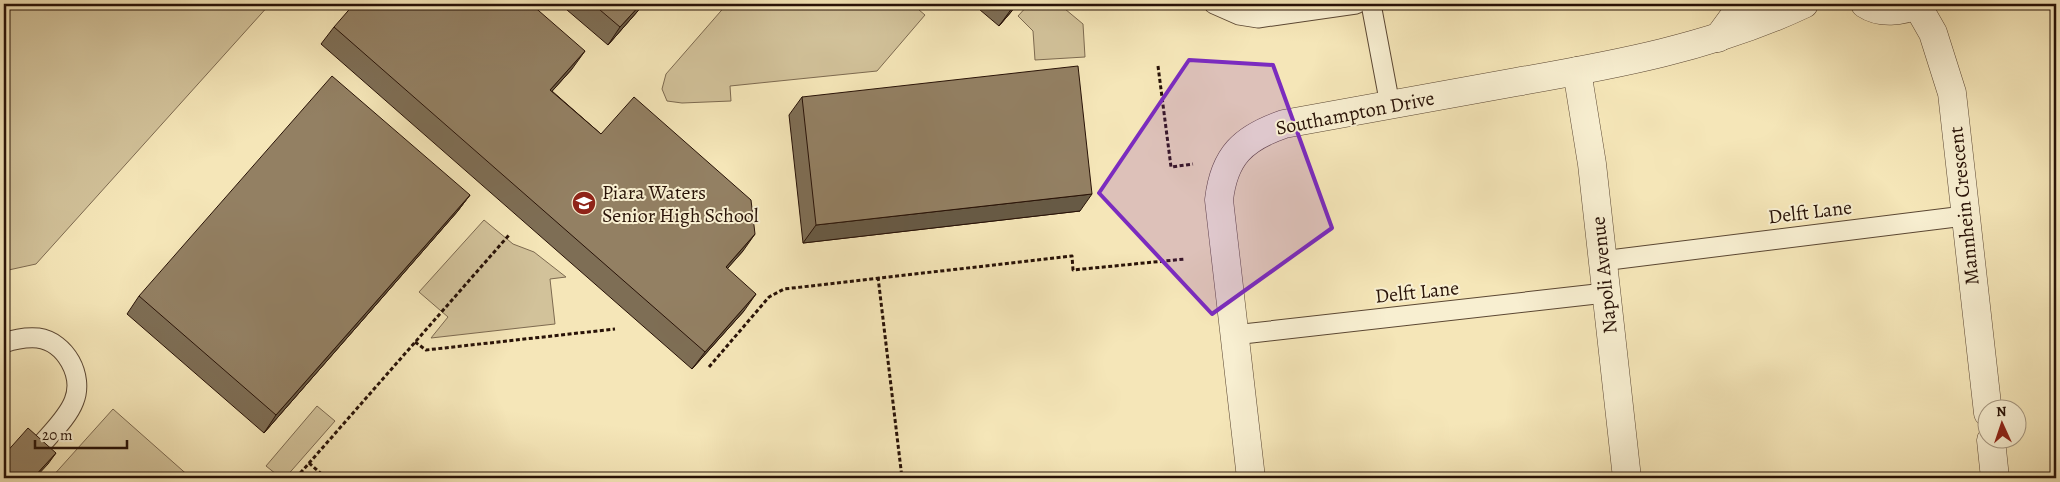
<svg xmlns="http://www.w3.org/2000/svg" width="2060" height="482" font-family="Alegreya,serif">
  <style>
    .green { fill: #d2c29a; stroke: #7d6a50 }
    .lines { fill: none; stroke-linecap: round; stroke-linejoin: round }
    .lane-casing { stroke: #5b4733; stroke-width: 21 }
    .street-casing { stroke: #5b4733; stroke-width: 29 }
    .path { stroke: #281207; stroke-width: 3; stroke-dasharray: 4 2.5; stroke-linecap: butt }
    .lane { stroke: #f8efd1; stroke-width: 19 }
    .street { stroke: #f8efd1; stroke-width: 28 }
    .wall { fill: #7e6e55; stroke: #281207 }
    .shaded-wall { fill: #675a45; stroke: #281207 }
    .building { fill: #938063; stroke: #281207 }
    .marked { fill: #7b2cbf; fill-opacity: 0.2; stroke: #7b2cbf; stroke-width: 4; stroke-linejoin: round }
    .labels { text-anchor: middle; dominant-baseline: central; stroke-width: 4; stroke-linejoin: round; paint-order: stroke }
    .street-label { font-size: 20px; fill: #281207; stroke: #f8efd1 }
    .poi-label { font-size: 20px; fill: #281207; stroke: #f8efd1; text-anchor: start }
  </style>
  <rect width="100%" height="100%" fill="#f5e6b8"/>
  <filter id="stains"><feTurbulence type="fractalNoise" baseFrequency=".004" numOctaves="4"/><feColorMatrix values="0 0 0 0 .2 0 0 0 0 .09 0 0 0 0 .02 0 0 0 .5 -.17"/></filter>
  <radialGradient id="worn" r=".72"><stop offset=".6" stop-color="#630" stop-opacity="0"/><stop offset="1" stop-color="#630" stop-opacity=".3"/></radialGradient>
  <!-- green -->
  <g class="green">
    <path d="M4 4H270L36 264 4 271Z"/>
    <path d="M727 4H912L925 15 877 71 730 86 731 101 682 103 667 101 662 89 666 74Z"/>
    <path d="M1029 4H1059L1083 24 1085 57 1035 60 1033 31 1018 16Z"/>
    <path d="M484 220 513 244 534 252 566 277 550 279 555 324 431 338 448 317 419 292Z"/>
    <path d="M317 406 335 421 285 478H281L266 466Z"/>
    <path d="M113 409 191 478H51Z"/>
  </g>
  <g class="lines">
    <!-- lane casing -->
    <g class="lane-casing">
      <g id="lane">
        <path d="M1214 4 1239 15 1258 18 1356 4"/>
        <path d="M1371 4 1390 105"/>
        <path d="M1602 261 1964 216"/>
        <path d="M1234 335 1605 293"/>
        <path d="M4 343C15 339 25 337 38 338 66 342 84 376 74 401 68 417 52 432 41 445"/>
      </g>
    </g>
    <!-- street casing -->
    <g class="street-casing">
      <g id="street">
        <path d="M1865 4C1880 14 1902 12 1918 4"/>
        <path d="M1917 5 1933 33 1952 93 1988 413"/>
        <path d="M1718 38 1743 4"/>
        <path d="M1577 71 1592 164 1627 478"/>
        <path d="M1991 440 1995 478"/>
        <path d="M1251 478 1219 200C1224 156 1243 138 1284 124 1361 110 1438 96 1516 82 1614 65 1713 47 1804 4"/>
      </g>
    </g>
    <!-- path -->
    <g class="path">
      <path d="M1158 66 1171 167 1193 164"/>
      <path d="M878 277 902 478"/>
      <path d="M415 342 426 350 615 329"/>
      <path d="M709 367 769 297 784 289 1072 256 1073 270 1185 259"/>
      <path d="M309 463 326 478"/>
      <path d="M296 478 509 235"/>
    </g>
    <!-- lane -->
    <use href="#lane" class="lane"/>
    <!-- street -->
    <use href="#street" class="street"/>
  </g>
  <!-- wall -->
  <g class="wall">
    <path d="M560 4H644L608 45Z"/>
    <path d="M973 4H1017L1011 12 999 26Z"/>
    <path d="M334 27 572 69 552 91 601 134 743 251 727 268 744 311 692 369 321 44Z"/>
    <path d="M802 97 1080 211 803 243 789 115Z"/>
    <path d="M470 195 457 212 264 433 127 314 139 296Z"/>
  </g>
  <!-- shaded-wall -->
  <g class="shaded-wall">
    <path d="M641 4H644L608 45 620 27Z"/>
    <path d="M1015 4H1017L1011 12 999 26Z"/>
    <path d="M585 51 572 69 538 107 550 90Z"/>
    <path d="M1092 194 1080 211 803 243 816 225Z"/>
    <path d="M470 195 457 212 264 433 276 415Z"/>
    <path d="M755 234 743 251 713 285 726 267Z"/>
    <path d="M756 294 744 311 692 369 705 352Z"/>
    <path d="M56 453 48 464 35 478H33Z"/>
  </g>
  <!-- building -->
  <g class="building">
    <path d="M354 4H531L585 51 550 90 601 134 634 97 751 200 755 234 726 267 756 294 705 352 334 27Z"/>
    <path d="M593 4H641L620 27Z"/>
    <path d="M1006 4H1015L1011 8Z"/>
    <path d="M1078 66 1092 194 816 225 802 97Z"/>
    <path d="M332 76 470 195 276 415 139 296Z"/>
    <path d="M28 428 56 453 33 478H4V455Z"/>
  </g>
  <!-- marked area -->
  <path class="marked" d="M1189 60 1273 65 1332 228 1212 314 1099 193Z"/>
  <!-- icons -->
  <defs>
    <g id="school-disc" transform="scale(1.25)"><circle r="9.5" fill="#8f2418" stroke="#f8efd1"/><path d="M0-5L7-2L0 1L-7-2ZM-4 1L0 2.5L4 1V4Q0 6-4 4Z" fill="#fff"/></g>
  </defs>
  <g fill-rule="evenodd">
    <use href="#school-disc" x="584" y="203"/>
  </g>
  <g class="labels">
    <!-- street labels -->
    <g class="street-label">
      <text transform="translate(1355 113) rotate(-11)">Southampton Drive</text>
      <text transform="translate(1964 206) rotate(-96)">Mannhein Crescent</text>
      <text transform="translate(1810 212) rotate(-7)">Delft Lane</text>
      <text transform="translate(1604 275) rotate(-96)">Napoli Avenue</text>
      <text transform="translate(1417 292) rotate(-6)">Delft Lane</text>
    </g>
    <!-- poi labels -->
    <g class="poi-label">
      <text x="602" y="192">Piara Waters<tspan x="602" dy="23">Senior High School</tspan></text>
    </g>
  </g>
  <!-- margin -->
  <rect width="2060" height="482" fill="none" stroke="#f5e6b8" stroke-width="20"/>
  <rect x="5" y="5" width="2050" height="472" fill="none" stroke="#281207" stroke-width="2.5"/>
  <rect x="10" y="10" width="2040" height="462" fill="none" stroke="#281207"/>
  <!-- north arrow -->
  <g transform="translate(2002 424) rotate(357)"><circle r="24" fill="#f8efd1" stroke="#a59780"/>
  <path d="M0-4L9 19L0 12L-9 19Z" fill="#8f2418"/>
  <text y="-8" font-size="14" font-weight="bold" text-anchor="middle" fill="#281207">N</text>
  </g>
  <!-- scale -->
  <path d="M35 440v8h92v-8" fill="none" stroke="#281207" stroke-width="2.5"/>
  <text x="42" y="440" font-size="15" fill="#281207" stroke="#f8efd1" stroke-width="4" paint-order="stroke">20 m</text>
  <rect width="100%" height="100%" filter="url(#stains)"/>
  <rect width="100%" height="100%" fill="url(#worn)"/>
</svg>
